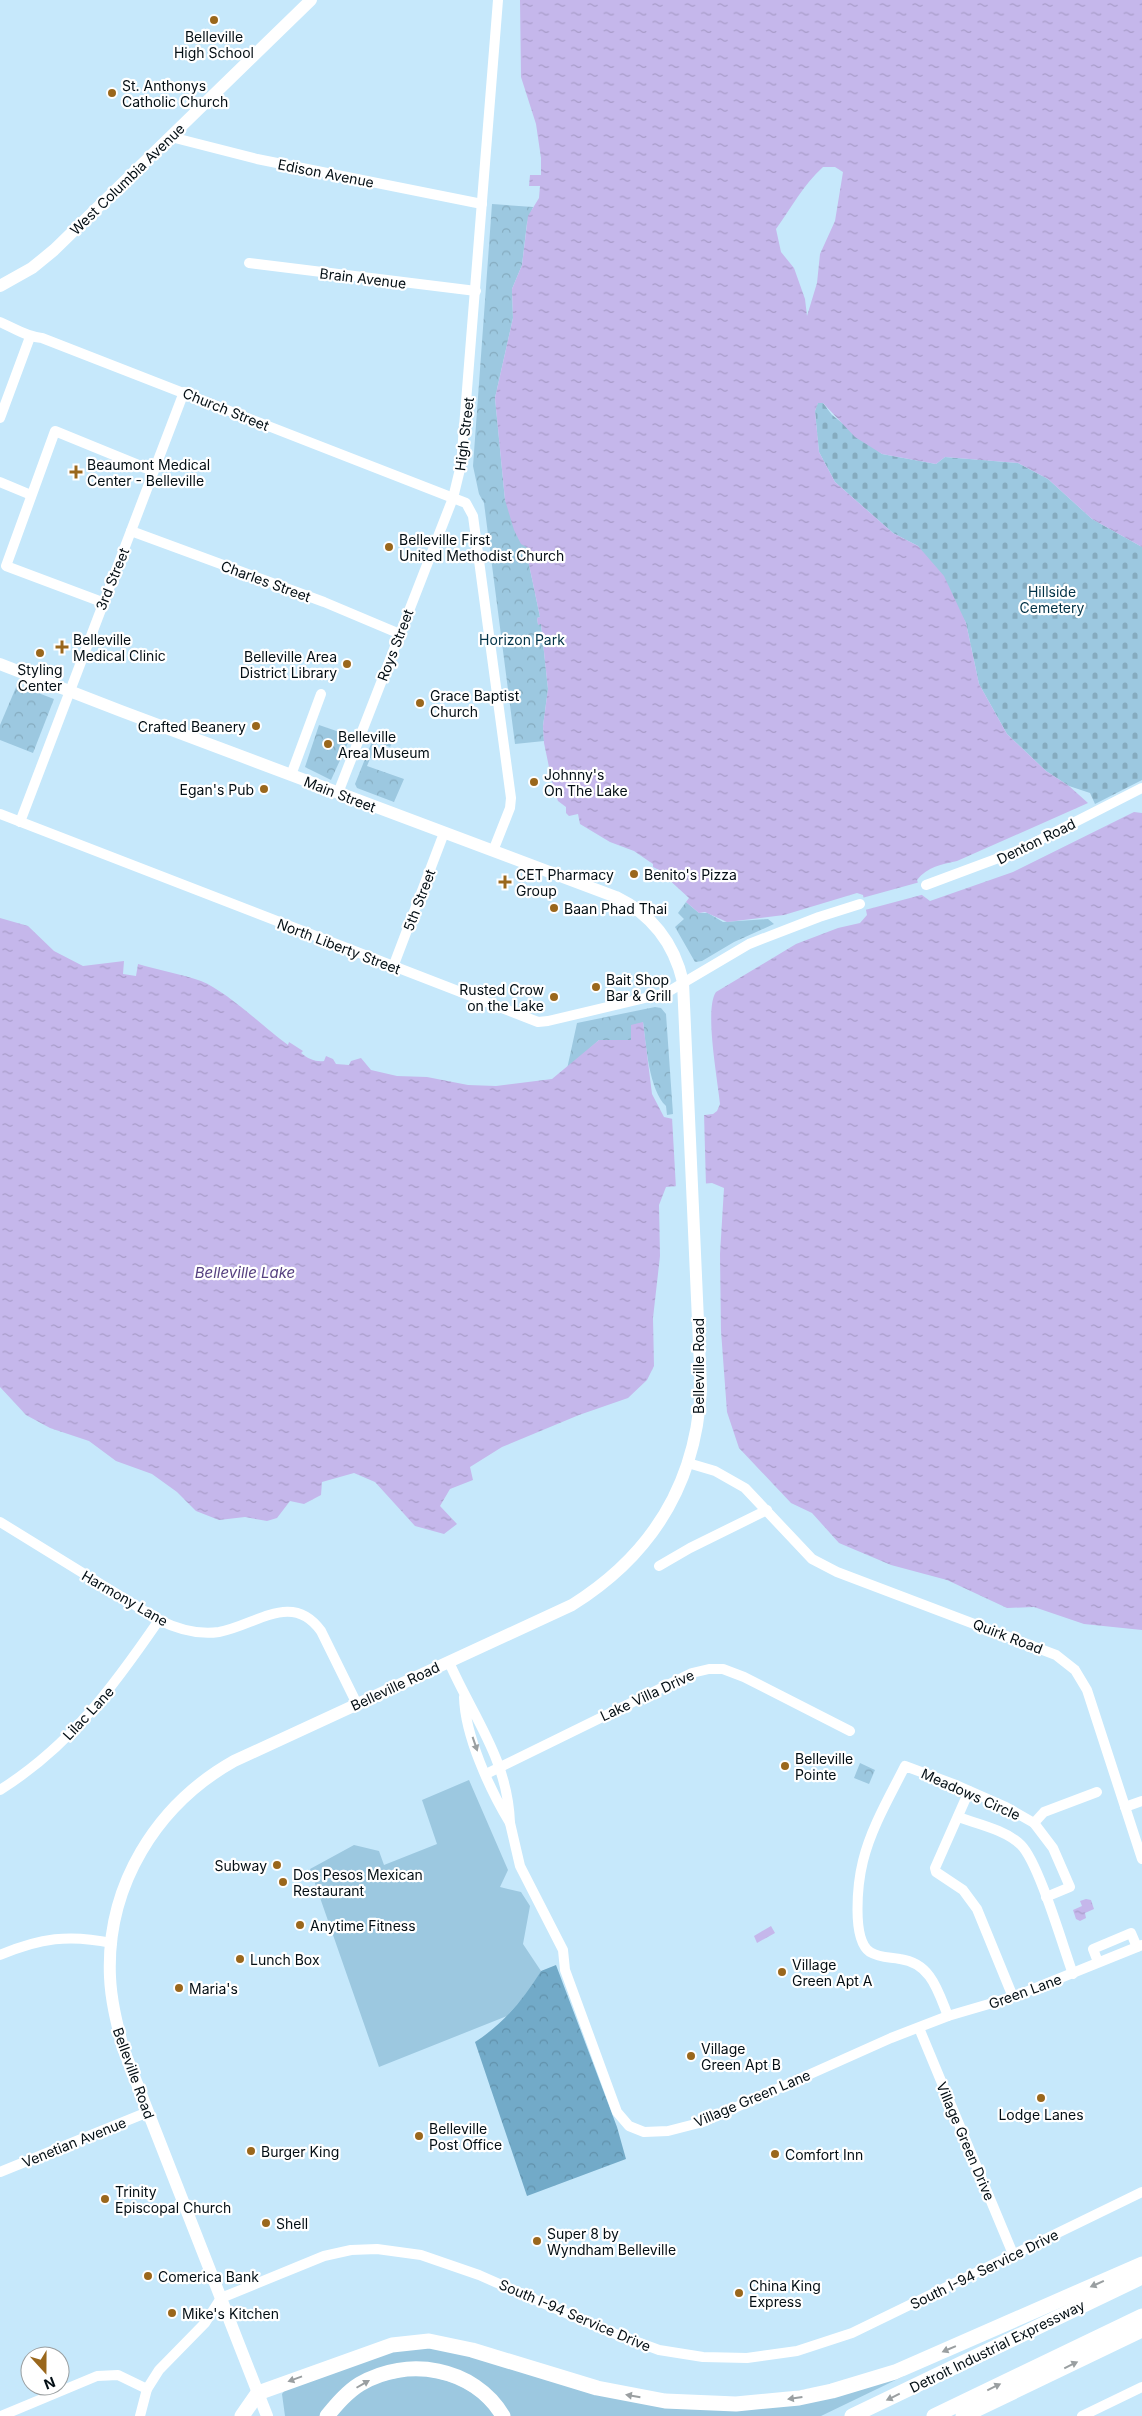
<svg xmlns="http://www.w3.org/2000/svg" width="1142" height="2416" font-family="Inter,sans-serif">
  <style>
    .grass { fill: #9cc8e0 }
    .forest { fill: url(#forest-crowns) }
    .cemetery { fill: url(#cemetery-stones) }
    .park { fill: url(#park-crowns) }
    .water { fill: url(#water-ripples); fill-rule: evenodd }
    .pier { fill: #c6e8fb }
    .lines { fill: none; stroke-linecap: round; stroke-linejoin: round }
    .minor { stroke: #fff; stroke-width: 10 }
    .major { stroke: #fff; stroke-width: 12 }
    .highway { stroke: #fff; stroke-width: 15 }
    .oneway { fill: #9a9fa1 }
    .poi-dot { fill: #9a671c; stroke: #fff; stroke-width: 2 }
    .labels { text-anchor: middle; dominant-baseline: central; stroke-width: 4.5; stroke-linejoin: round; paint-order: stroke }
    .poi-label { font-size: 14px; fill: #030e14; stroke: #fff; text-anchor: start }
    .street-label { font-size: 14px; fill: #030e14; stroke: #fff }
    .park-label { font-size: 14px; fill: #003247; stroke: #fff }
    .water-label { font-size: 15px; font-style: italic; fill: #564180; stroke: #fff }
  </style>
  <defs>
    <pattern id="forest-crowns" width="20" height="18" patternUnits="userSpaceOnUse" patternTransform="scale(1.25)"><rect width="20" height="18" fill="#72aac8"/><path d="M2 6a3 3 0 1 1 6 0M12 15a3 3 0 1 1 6 0" fill="none" stroke="#6191ab"/></pattern>
    <pattern id="cemetery-stones" width="16" height="16" patternUnits="userSpaceOnUse" patternTransform="scale(1.25)"><rect width="16" height="16" fill="#9cc8e0"/><path d="M2 7V4a2 2 0 0 1 4 0v3zM10 15v-3a2 2 0 0 1 4 0v3z" fill="#85abbf"/></pattern>
    <pattern id="park-crowns" width="20" height="18" patternUnits="userSpaceOnUse" patternTransform="scale(1.25)"><rect width="20" height="18" fill="#9cc8e0"/><path d="M2 6a3 3 0 1 1 6 0M12 15a3 3 0 1 1 6 0" fill="none" stroke="#85abbf"/></pattern>
    <pattern id="water-ripples" width="26" height="14" patternUnits="userSpaceOnUse" patternTransform="scale(1.25)"><rect width="26" height="14" fill="#c5b7eb"/><path d="M2 4q2-2 4 0t4 0M15 11q2-2 4 0t4 0" fill="none" stroke="#a89cc9"/></pattern>
  </defs>
  <rect width="100%" height="100%" fill="#c6e8fb"/>
  <!-- grass -->
  <g class="grass">
    <path d="M469 1780 508 1870 500 1887 521 1892 530 1906 523 1944 541 1971 529 1991 507 2016 379 2067 310 1869 354 1845 379 1851 384 1865 437 1844 422 1800Z"/>
    <path d="M408 2348H446L687 2408 903 2374 904 2376 821 2416H509L499 2402 407 2364 321 2416H285L282 2394 285 2390 384 2353Z"/>
    <path d="M415 2374C455 2381 469 2385 496 2416H334L361 2390 378 2382Z"/>
  </g>
  <!-- forest -->
  <path class="forest" d="M556 1965 617 2127 626 2159 527 2196 475 2042C503 2024 524 1999 541 1971Z"/>
  <!-- cemetery -->
  <path class="cemetery" d="M818 402 823 403 832 415 882 454 936 464 945 457 1018 463 1048 479 1092 519 1142 547V780L1095 804 1090 793 1069 786 1046 771 1007 734 979 684 966 623 918 546 893 533 835 482 819 452 815 411Z"/>
  <!-- park -->
  <g class="park">
    <path d="M492 204 533 207 527 223 522 265 512 289 513 318 495 398 505 500 528 547 527 555 540 617 537 618 538 624H541L548 689 543 726 544 741 515 744 484 503 479 494 473 466Z"/>
    <path d="M17 685 54 699 33 753 0 740V725Z"/>
    <path d="M319 725 351 736 331 780 305 767Z"/>
    <path d="M375 734 392 743 390 747 377 742 367 766 404 779 394 802 357 788 355 784Z"/>
    <path d="M686 902 699 913H708L723 922 768 919 774 924 734 942 702 961 695 962 675 927 684 919 678 913Z"/>
    <path d="M655 1007 661 1008 666 1014 673 1114 667 1115 666 1106C649 1090 646 1045 643 1022L631 1040H599L567 1069 577 1023Z"/>
    <path d="M860 1763 875 1770 869 1784 854 1778Z"/>
  </g>
  <!-- water -->
  <g class="water">
    <path d="M520 0H1142V547L1092 519 1048 479 1018 463 945 457 936 464 882 454 855 437 823 403H818L815 411 819 452 835 482 893 533 918 546 944 576 966 623 979 684 1007 734 1046 771 1069 786 1088 803 957 861C942 864 927 867 917 880L922 895 930 901 1013 872 1134 812 1142 813V1630L1084 1624 1034 1607 1007 1608 947 1580 891 1565 839 1543 812 1513 791 1503 739 1448 727 1412 721 1331 720 1254 724 1188 712 1183 666 1187 659 1205 660 1256 653 1318 654 1366 647 1380 628 1398 579 1415 502 1447 470 1467 473 1480 450 1489 440 1506 457 1524 444 1534 415 1526 375 1482 354 1473 322 1482 321 1495 304 1504 290 1501 277 1518 267 1521 245 1517 219 1520 196 1511 177 1492 152 1474 116 1461 89 1441 50 1428 26 1415 0 1387V918L28 926 54 951 83 966 124 961 123 974 136 976 138 964C159 970 181 974 201 981 228 992 263 1027 288 1045L289 1042 303 1051 301 1053C308 1059 316 1062 324 1061L326 1056 333 1059 336 1064 349 1065 351 1061 361 1058 371 1070 397 1076 427 1077 468 1085 496 1086 552 1079 599 1040H631V1025L643 1022 652 1094 664 1117 673 1119 713 1114 717 1111 720 1104C718 1081 704 1009 716 992L796 944 838 928 860 923 867 915 863 895 857 893 784 915 727 922 705 912 699 913 686 902 689 898 666 877 664 879 661 871 653 867V864L634 851 610 842 580 824 578 814 569 816 566 813V807L558 801 554 791 544 743 543 726 548 689 541 624 538 625 537 618 540 617 527 555 528 548 521 544 514 530 505 500 495 398 513 318 512 289 522 265 528 216 539 198 540 186H529L530 175H541V158L536 124 521 77ZM823 167H835L843 172 835 221 820 254 817 283 807 316 805 299 794 268 781 252 776 229C792 207 803 185 823 167Z"/>
    <path d="M1086 1899 1091 1900 1094 1909 1085 1913 1086 1918 1080 1921 1076 1919 1073 1910 1082 1906 1080 1901Z"/>
    <path d="M771 1926 775 1933 757 1943 754 1936Z"/>
  </g>
  <!-- pier -->
  <g class="pier">
    <path d="M920 882 925 894 865 910 862 898Z"/>
    <path d="M704 1113 706 1186 676 1189 672 1117Z"/>
  </g>
  <g class="lines">
    <!-- minor -->
    <g class="minor">
      <path d="M171 137 257 159 482 204"/>
      <path d="M249 263 476 291"/>
      <path d="M0 322C14 328 27 337 42 338L466 503 473 516 511 798 510 808 493 851"/>
      <path d="M0 418 30 337"/>
      <path d="M0 482 31 495"/>
      <path d="M131 531 324 602 400 634"/>
      <path d="M102 602 6 566 55 431 153 471"/>
      <path d="M291 775 321 694"/>
      <path d="M338 793 453 498 461 465 498 0"/>
      <path d="M0 814 538 1022 548 1021 666 993 749 944 819 917 860 904"/>
      <path d="M20 822 184 392"/>
      <path d="M926 885 1020 850 1142 788"/>
      <path d="M393 967 444 833"/>
      <path d="M688 1463 715 1471 745 1488 812 1559 837 1572 1056 1655 1075 1670 1087 1690 1142 1859"/>
      <path d="M0 1522 159 1620C177 1629 198 1635 219 1632 255 1626 292 1590 321 1631L357 1704"/>
      <path d="M659 1566 690 1548 767 1510"/>
      <path d="M449 1662C473 1717 508 1760 510 1823 490 1790 465 1736 464 1697"/>
      <path d="M486 1774 692 1673 709 1669H723L744 1677 850 1731"/>
      <path d="M0 1790C70 1746 113 1687 159 1620"/>
      <path d="M969 1791 935 1868 936 1872 963 1890 977 1909 1013 1997"/>
      <path d="M1125 1807 1142 1801"/>
      <path d="M958 1817C978 1824 1006 1830 1021 1845 1039 1863 1063 1947 1073 1974"/>
      <path d="M510 1823 520 1866 563 1950 565 1970 617 2112 629 2126 644 2132 668 2131 703 2122 891 2038 948 2016 1013 1997 1142 1945"/>
      <path d="M1034 1823 1044 1812 1097 1792"/>
      <path d="M0 1955C40 1938 69 1934 112 1943"/>
      <path d="M1098 1962 1093 1949 1131 1933 1137 1947"/>
      <path d="M948 2016C938 1991 931 1963 900 1959 889 1957 880 1958 870 1952 851 1939 858 1881 863 1861 871 1828 890 1796 905 1766L956 1785 1006 1807 1034 1823 1053 1848 1070 1887 1046 1897"/>
      <path d="M919 2028 1013 2254"/>
      <path d="M0 2172 148 2112"/>
      <path d="M1 2416 97 2376 118 2375 147 2389"/>
      <path d="M140 2416 147 2389 159 2370 205 2323 221 2298 324 2256 351 2250 377 2249 421 2255 479 2275 602 2329 659 2350 703 2357 747 2358 797 2351 852 2333 1142 2192"/>
      <path d="M1082 2416 1142 2387"/>
    </g>
    <!-- major -->
    <g class="major">
      <path d="M0 286 32 268 54 250 311 0"/>
      <path d="M0 664 121 711 616 897C653 915 674 943 683 982L701 1389C696 1483 652 1555 572 1605L234 1761C156 1805 106 1886 110 1977 111 2001 117 2024 123 2048L267 2416"/>
    </g>
    <!-- highway -->
    <g class="highway">
      <path d="M242 2416 258 2393 392 2345 429 2341 472 2350 597 2388 665 2401 736 2404 799 2398 832 2391 895 2372 1142 2264"/>
      <path d="M327 2416C337 2404 347 2392 360 2384 407 2356 474 2367 503 2416"/>
      <path d="M852 2416 1142 2277"/>
      <path d="M934 2416 1142 2316"/>
      <path d="M963 2416 1142 2330"/>
    </g>
  </g>
  <!-- one-way arrows -->
  <defs><path id="oneway-solid" d="M-6-.8H1V-3.2L6.5 0L1 3.2V.8H-6Z" transform="scale(1.25)"/></defs>
  <g class="oneway">
    <use href="#oneway-solid" transform="translate(475 1744) rotate(71)"/>
    <use href="#oneway-solid" transform="translate(1097 2284) rotate(156)"/>
    <use href="#oneway-solid" transform="translate(949 2349) rotate(157)"/>
    <use href="#oneway-solid" transform="translate(1071 2365) rotate(-26)"/>
    <use href="#oneway-solid" transform="translate(295 2379) rotate(160)"/>
    <use href="#oneway-solid" transform="translate(363 2384) rotate(-30)"/>
    <use href="#oneway-solid" transform="translate(994 2387) rotate(-26)"/>
    <use href="#oneway-solid" transform="translate(633 2396) rotate(-170)"/>
    <use href="#oneway-solid" transform="translate(893 2397) rotate(154)"/>
    <use href="#oneway-solid" transform="translate(795 2398) rotate(172)"/>
  </g>
  <!-- markers -->
  <g class="poi-dot">
    <circle cx="214" cy="20" r="5"/>
    <circle cx="112" cy="93" r="5"/>
    <path d="M73.5 464.5h5v5h5v5h-5v5h-5v-5h-5v-5h5z"/>
    <circle cx="389" cy="547" r="5"/>
    <path d="M59.5 639.5h5v5h5v5h-5v5h-5v-5h-5v-5h5z"/>
    <circle cx="40" cy="653" r="5"/>
    <circle cx="347" cy="664" r="5"/>
    <circle cx="420" cy="703" r="5"/>
    <circle cx="256" cy="726" r="5"/>
    <circle cx="328" cy="744" r="5"/>
    <circle cx="534" cy="782" r="5"/>
    <circle cx="264" cy="789" r="5"/>
    <circle cx="634" cy="874" r="5"/>
    <path d="M502.5 874.5h5v5h5v5h-5v5h-5v-5h-5v-5h5z"/>
    <circle cx="554" cy="908" r="5"/>
    <circle cx="596" cy="987" r="5"/>
    <circle cx="554" cy="997" r="5"/>
    <circle cx="785" cy="1766" r="5"/>
    <circle cx="277" cy="1865" r="5"/>
    <circle cx="283" cy="1882" r="5"/>
    <circle cx="300" cy="1925" r="5"/>
    <circle cx="240" cy="1959" r="5"/>
    <circle cx="782" cy="1972" r="5"/>
    <circle cx="179" cy="1988" r="5"/>
    <circle cx="691" cy="2056" r="5"/>
    <circle cx="1041" cy="2098" r="5"/>
    <circle cx="419" cy="2136" r="5"/>
    <circle cx="251" cy="2151" r="5"/>
    <circle cx="775" cy="2154" r="5"/>
    <circle cx="105" cy="2199" r="5"/>
    <circle cx="266" cy="2223" r="5"/>
    <circle cx="537" cy="2241" r="5"/>
    <circle cx="148" cy="2276" r="5"/>
    <circle cx="739" cy="2293" r="5"/>
    <circle cx="172" cy="2313" r="5"/>
  </g>
  <g class="labels">
    <!-- poi labels -->
    <g class="poi-label">
      <text x="214" y="36" text-anchor="middle">Belleville<tspan x="214" dy="16">High School</tspan></text>
      <text x="122" y="85">St. Anthonys<tspan x="122" dy="16">Catholic Church</tspan></text>
      <text x="87" y="464">Beaumont Medical<tspan x="87" dy="16">Center - Belleville</tspan></text>
      <text x="399" y="539">Belleville First<tspan x="399" dy="16">United Methodist Church</tspan></text>
      <text x="73" y="639">Belleville<tspan x="73" dy="16">Medical Clinic</tspan></text>
      <text x="337" y="656" text-anchor="end">Belleville Area<tspan x="337" dy="16">District Library</tspan></text>
      <text x="40" y="669" text-anchor="middle">Styling<tspan x="40" dy="16">Center</tspan></text>
      <text x="430" y="695">Grace Baptist<tspan x="430" dy="16">Church</tspan></text>
      <text x="246" y="726" text-anchor="end">Crafted Beanery</text>
      <text x="338" y="736">Belleville<tspan x="338" dy="16">Area Museum</tspan></text>
      <text x="544" y="774">Johnny's<tspan x="544" dy="16">On The Lake</tspan></text>
      <text x="254" y="789" text-anchor="end">Egan's Pub</text>
      <text x="516" y="874">CET Pharmacy<tspan x="516" dy="16">Group</tspan></text>
      <text x="644" y="874">Benito's Pizza</text>
      <text x="564" y="908">Baan Phad Thai</text>
      <text x="606" y="979">Bait Shop<tspan x="606" dy="16">Bar &amp; Grill</tspan></text>
      <text x="544" y="989" text-anchor="end">Rusted Crow<tspan x="544" dy="16">on the Lake</tspan></text>
      <text x="795" y="1758">Belleville<tspan x="795" dy="16">Pointe</tspan></text>
      <text x="267" y="1865" text-anchor="end">Subway</text>
      <text x="293" y="1874">Dos Pesos Mexican<tspan x="293" dy="16">Restaurant</tspan></text>
      <text x="310" y="1925">Anytime Fitness</text>
      <text x="250" y="1959">Lunch Box</text>
      <text x="792" y="1964">Village<tspan x="792" dy="16">Green Apt A</tspan></text>
      <text x="189" y="1988">Maria's</text>
      <text x="701" y="2048">Village<tspan x="701" dy="16">Green Apt B</tspan></text>
      <text x="1041" y="2114" text-anchor="middle">Lodge Lanes</text>
      <text x="429" y="2128">Belleville<tspan x="429" dy="16">Post Office</tspan></text>
      <text x="261" y="2151">Burger King</text>
      <text x="785" y="2154">Comfort Inn</text>
      <text x="115" y="2191">Trinity<tspan x="115" dy="16">Episcopal Church</tspan></text>
      <text x="276" y="2223">Shell</text>
      <text x="547" y="2233">Super 8 by<tspan x="547" dy="16">Wyndham Belleville</tspan></text>
      <text x="158" y="2276">Comerica Bank</text>
      <text x="749" y="2285">China King<tspan x="749" dy="16">Express</tspan></text>
      <text x="182" y="2313">Mike's Kitchen</text>
    </g>
    <!-- street labels -->
    <g class="street-label">
      <text transform="translate(326 173) rotate(11)">Edison Avenue</text>
      <text transform="translate(127 179) rotate(-44)">West Columbia Avenue</text>
      <text transform="translate(363 278) rotate(7)">Brain Avenue</text>
      <text transform="translate(226 409) rotate(22)">Church Street</text>
      <text transform="translate(464 434) rotate(-83)">High Street</text>
      <text transform="translate(112 579) rotate(-68)">3rd Street</text>
      <text transform="translate(266 581) rotate(20)">Charles Street</text>
      <text transform="translate(395 645) rotate(-69)">Roys Street</text>
      <text transform="translate(340 794) rotate(21)">Main Street</text>
      <text transform="translate(1036 841) rotate(-26)">Denton Road</text>
      <text transform="translate(419 900) rotate(-69)">5th Street</text>
      <text transform="translate(339 946) rotate(21)">North Liberty Street</text>
      <text transform="translate(698 1366) rotate(-90)">Belleville Road</text>
      <text transform="translate(125 1598) rotate(30)">Harmony Lane</text>
      <text transform="translate(1008 1636) rotate(21)">Quirk Road</text>
      <text transform="translate(395 1686) rotate(-25)">Belleville Road</text>
      <text transform="translate(647 1695) rotate(-25)">Lake Villa Drive</text>
      <text transform="translate(88 1713) rotate(-47)">Lilac Lane</text>
      <text transform="translate(971 1794) rotate(24)">Meadows Circle</text>
      <text transform="translate(1025 1991) rotate(-20)">Green Lane</text>
      <text transform="translate(134 2073) rotate(70)">Belleville Road</text>
      <text transform="translate(752 2098) rotate(-23)">Village Green Lane</text>
      <text transform="translate(966 2141) rotate(67)">Village Green Drive</text>
      <text transform="translate(74 2142) rotate(-22)">Venetian Avenue</text>
      <text transform="translate(984 2269) rotate(-26)">South I-94 Service Drive</text>
      <text transform="translate(575 2315) rotate(23)">South I-94 Service Drive</text>
      <text transform="translate(997 2346) rotate(-26)">Detroit Industrial Expressway</text>
    </g>
    <!-- park labels -->
    <g class="park-label">
      <text x="1052" y="591">Hillside<tspan x="1052" dy="16">Cemetery</tspan></text>
      <text x="522" y="639">Horizon Park</text>
    </g>
    <!-- water labels -->
    <g class="water-label">
      <text x="245" y="1272">Belleville Lake</text>
    </g>
  </g>
  <!-- north arrow -->
  <g transform="translate(45 2371) rotate(159)"><circle r="24" fill="#ffffff" stroke="#9a9fa1"/>
  <path d="M0-4L9 19L0 12L-9 19Z" fill="#9a671c"/>
  <text y="-8" font-size="14" font-weight="bold" text-anchor="middle" fill="#030e14">N</text>
  </g>
</svg>
